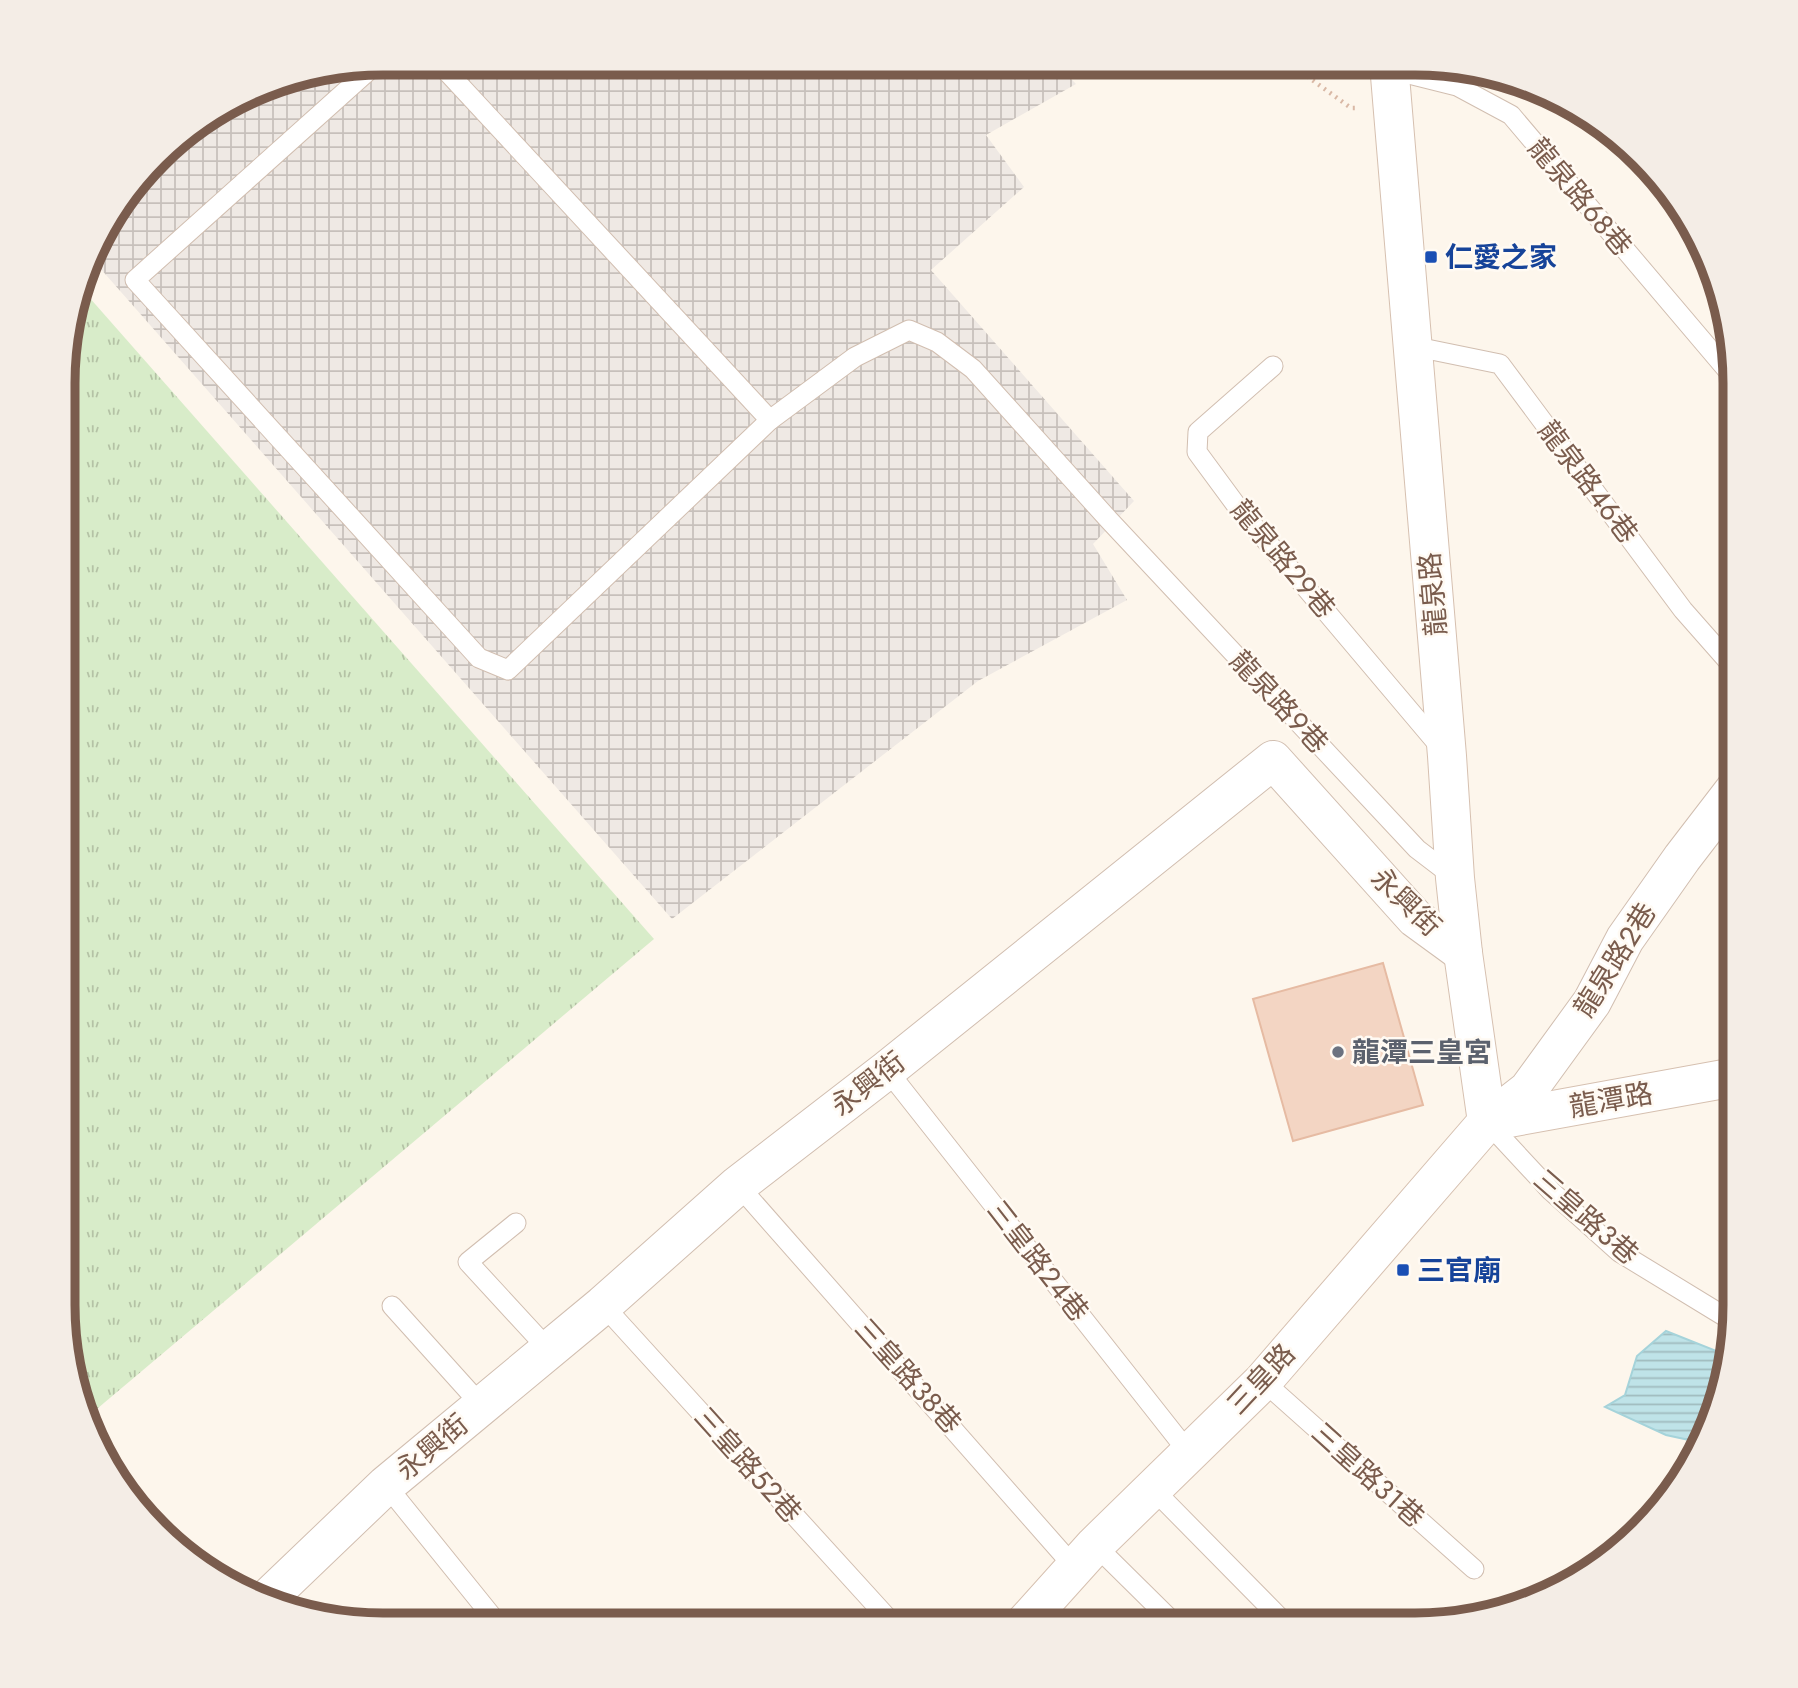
<svg xmlns="http://www.w3.org/2000/svg" width="1798" height="1688" font-family="Jost,'Noto Sans TC',sans-serif">
  <style>
    .industrial { fill: url(#industrial-grid) }
    .grass { fill: url(#grass-tufts) }
    .water { fill: url(#water-rules); stroke: #a5d3da; stroke-width: 2 }
    .building { fill: #f3d5c3; stroke: #e6bba3; stroke-width: 2 }
    .lines { fill: none; stroke-linecap: round; stroke-linejoin: round }
    .lane-casing { stroke: #d1beb0; stroke-width: 21 }
    .street-casing { stroke: #d1beb0; stroke-width: 40 }
    .secondary-casing { stroke: #d6c0b0; stroke-width: 40 }
    .path { stroke: #d9b8a5; stroke-width: 4.5; stroke-dasharray: 2 5; stroke-linecap: butt }
    .lane { stroke: #fff; stroke-width: 19 }
    .street { stroke: #fff; stroke-width: 38 }
    .secondary { stroke: #fff; stroke-width: 38 }
    .transit-dot { fill: #1a4fb4; stroke: #fffaf3; stroke-width: 2.5 }
    .worship-dot { fill: #6b7280; stroke: #fffaf3; stroke-width: 2.5 }
    .labels { text-anchor: middle; dominant-baseline: central; stroke-width: 5; stroke-linejoin: round; paint-order: stroke }
    .street-label { font-size: 28px; fill: #7a5c4d; stroke: #fffaf3 }
    .transit-label { font-size: 28px; font-weight: bold; fill: #164399; stroke: #fffaf3; text-anchor: start }
    .worship-label { font-size: 28px; font-weight: bold; fill: #5b616d; stroke: #fffaf3; text-anchor: start }
    .rim { fill: none; stroke: #7a5c4d; stroke-width: 9 }
  </style>
  <defs>
    <pattern id="industrial-grid" width="8" height="8" patternUnits="userSpaceOnUse" patternTransform="scale(1.75)"><rect width="8" height="8" fill="#efe9e4"/><path d="M0 4h8M4 0v8" fill="none" stroke="#c7c0bb"/></pattern>
    <pattern id="grass-tufts" width="24" height="20" patternUnits="userSpaceOnUse" patternTransform="scale(1.75)"><rect width="24" height="20" fill="#d8ecc9"/><path d="M3 7l-1-3M5 7V3M7 7l1-3M15 17l-1-3M17 17v-4M19 17l1-3" fill="none" stroke="#b4c2a5"/></pattern>
    <pattern id="water-rules" width="6" height="5" patternUnits="userSpaceOnUse" patternTransform="scale(1.75)"><rect width="6" height="5" fill="#bfe3e8"/><path d="M0 2.5h6" fill="none" stroke="#a0bbbe"/></pattern>
  </defs>
  <rect width="100%" height="100%" fill="#fdf6ec"/>
  <!-- industrial -->
  <path class="industrial" d="M383 63H1056L1076 84 986 135 1024 187 931 270 1134 501 1093 544 1127 600 978 681 672 919 92 259 106 223 172 142 280 80Z"/>
  <!-- grass -->
  <path class="grass" d="M81 288 654 939 85 1419 64 1326 69 321Z"/>
  <!-- water -->
  <path class="water" d="M1666 1331 1724 1354 1703 1443 1666 1435 1605 1407 1625 1395 1637 1356Z"/>
  <!-- building -->
  <path class="building" d="M1383 963 1423 1105 1293 1141 1253 999Z"/>
  <g class="lines">
    <!-- lane casing -->
    <g class="lane-casing">
      <g id="lane">
        <path d="M439 63 770 420"/>
        <path d="M376 64 135 280 479 658 508 670 770 420 855 357 909 330 937 342 973 369 1109 520 1417 849 1455 878"/>
        <path d="M1389 69 1457 86 1511 115 1734 378"/>
        <path d="M1412 346 1500 364 1683 610 1735 669"/>
        <path d="M1273 366 1198 432 1197 452 1236 505 1442 749"/>
        <path d="M887 1070 1189 1453"/>
        <path d="M1487 1122 1551 1191 1619 1252 1732 1321"/>
        <path d="M738 1185 1076 1569"/>
        <path d="M516 1223 468 1262 549 1350"/>
        <path d="M603 1305 894 1625"/>
        <path d="M392 1306 482 1406"/>
        <path d="M1263 1381 1474 1569"/>
        <path d="M386 1485 499 1625"/>
        <path d="M1152 1488 1286 1624"/>
        <path d="M1095 1545 1175 1624"/>
      </g>
    </g>
    <!-- street casing -->
    <g class="street-casing">
      <g id="street">
        <path d="M1487 1122 1528 1090 1592 1002 1625 939 1682 858 1735 789"/>
        <path d="M268 1598 386 1485 603 1305 738 1185 887 1070 1273 760 1415 918 1463 953"/>
      </g>
    </g>
    <!-- secondary casing -->
    <g class="secondary-casing">
      <g id="secondary">
        <path d="M1389 64 1447 756 1455 878 1463 953 1487 1122"/>
        <path d="M1487 1122 1735 1077"/>
        <path d="M1023 1625 1095 1545 1263 1381 1487 1122"/>
      </g>
    </g>
    <!-- path -->
    <path class="path" d="M1290 64 1351 108H1356"/>
    <!-- lane -->
    <use href="#lane" class="lane"/>
    <!-- street -->
    <use href="#street" class="street"/>
    <!-- secondary -->
    <use href="#secondary" class="secondary"/>
  </g>
  <!-- markers -->
  <g class="transit-dot">
    <rect x="1424" y="250" width="14" height="14" rx="3.5"/>
    <rect x="1396" y="1263" width="14" height="14" rx="3.5"/>
  </g>
  <circle class="worship-dot" cx="1338" cy="1052" r="7"/>
  <g class="labels">
    <!-- street labels -->
    <g class="street-label">
      <text transform="translate(1580 197) rotate(50)">龍泉路68巷</text>
      <text transform="translate(1588 482) rotate(53)">龍泉路46巷</text>
      <text transform="translate(1283 559) rotate(50)">龍泉路29巷</text>
      <text transform="translate(1433 594) rotate(-95)">龍泉路</text>
      <text transform="translate(1279 702) rotate(47)">龍泉路9巷</text>
      <text transform="translate(1406 902) rotate(44)">永興街</text>
      <text transform="translate(1615 960) rotate(-58)">龍泉路2巷</text>
      <text transform="translate(868 1084) rotate(-38)">永興街</text>
      <text transform="translate(1611 1100) rotate(-10)">龍潭路</text>
      <text transform="translate(1586 1217) rotate(41)">三皇路3巷</text>
      <text transform="translate(1038 1261) rotate(52)">三皇路24巷</text>
      <text transform="translate(908 1376) rotate(48)">三皇路38巷</text>
      <text transform="translate(1261 1379) rotate(-47)">三皇路</text>
      <text transform="translate(432 1447) rotate(-40)">永興街</text>
      <text transform="translate(748 1465) rotate(48)">三皇路52巷</text>
      <text transform="translate(1368 1475) rotate(42)">三皇路31巷</text>
    </g>
    <!-- transit labels -->
    <g class="transit-label">
      <text x="1445" y="257">仁愛之家</text>
      <text x="1417" y="1270">三官廟</text>
    </g>
    <!-- worship labels -->
    <g class="worship-label">
      <text x="1352" y="1052">龍潭三皇宮</text>
    </g>
  </g>
  <!-- crop -->
  <path d="M0 0H1798V1688H0ZM383 75H1415A308 308 0 0 1 1723 383V1305A308 308 0 0 1 1415 1613H383A308 308 0 0 1 75 1305V383A308 308 0 0 1 383 75Z" fill="#f4ede6" fill-rule="evenodd"/>
  <path class="rim" d="M383 75H1415A308 308 0 0 1 1723 383V1305A308 308 0 0 1 1415 1613H383A308 308 0 0 1 75 1305V383A308 308 0 0 1 383 75Z"/>
</svg>
